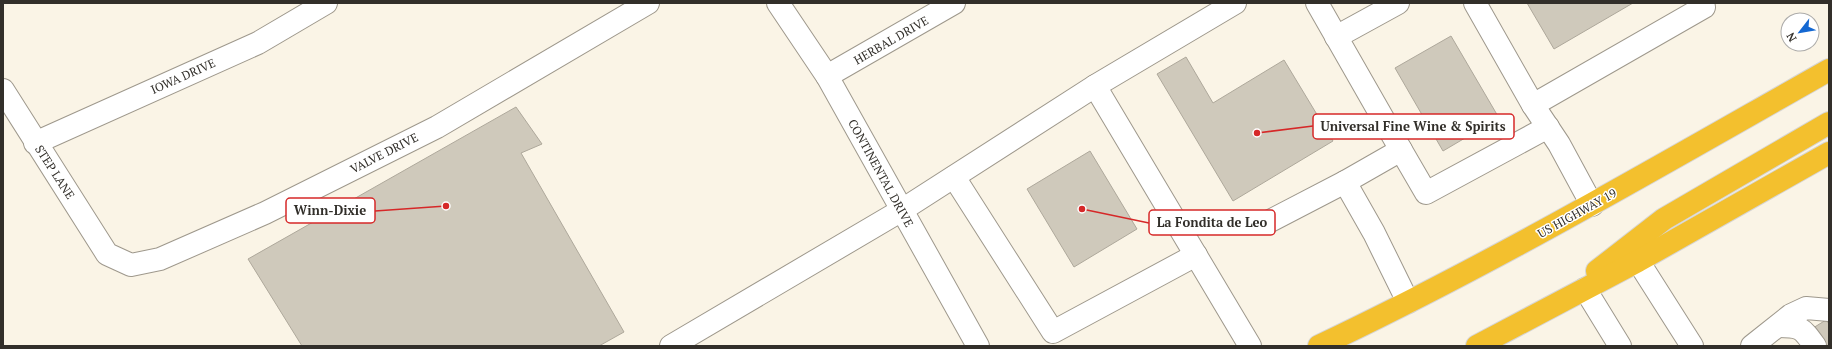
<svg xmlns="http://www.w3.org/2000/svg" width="1832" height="349" font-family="'PT Serif',serif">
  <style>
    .building { fill: #cfc9bb; stroke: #aea89b }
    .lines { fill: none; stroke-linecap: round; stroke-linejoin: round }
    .minor-casing { stroke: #9e988c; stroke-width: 24 }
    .highway-casing { stroke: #d6d5d4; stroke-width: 24 }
    .minor { stroke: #fff; stroke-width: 22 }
    .highway { stroke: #f3c02e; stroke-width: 22 }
    .labels { text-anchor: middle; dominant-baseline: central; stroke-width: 3; stroke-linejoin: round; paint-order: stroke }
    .street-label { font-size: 12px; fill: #322f2a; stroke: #fff }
    .leader { fill: none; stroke: #d62828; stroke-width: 1.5 }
    .callout-dot { fill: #d62828; stroke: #fff; stroke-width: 1.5 }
    .callout { fill: #fff; stroke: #d62828; stroke-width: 1.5 }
    .callout-label { font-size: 13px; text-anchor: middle; font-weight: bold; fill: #322f2a }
  </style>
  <rect width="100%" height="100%" fill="#faf4e6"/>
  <!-- building -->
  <g class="building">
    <path d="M1527 3H1633L1554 49Z"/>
    <path d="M1451 36 1499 118 1443 151 1395 68Z"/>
    <path d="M1186 57 1213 103 1284 60 1333 141 1233 201 1157 74Z"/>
    <path d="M516 107 542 144 521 153 624 332 599 346H302L248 259Z"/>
    <path d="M1090 151 1137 229 1074 267 1027 189Z"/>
    <path d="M1826 320 1829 324V346H1823L1813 328Z"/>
  </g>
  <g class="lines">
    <!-- minor casing -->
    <g class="minor-casing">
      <g id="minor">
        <path d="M778 3 827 76 978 346"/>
        <path d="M1235 3 1095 86 1250 346"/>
        <path d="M1317 3 1401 150 1345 182 1374 233 1408 302"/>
        <path d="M1475 3 1533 105 1559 144 1592 205"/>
        <path d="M1336 37 1398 3"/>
        <path d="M827 76 954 3"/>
        <path d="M3 90 107 254 131 265 160 259 265 213 437 127 648 3"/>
        <path d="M1533 105 1704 7"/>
        <path d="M35 143 258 43 326 3"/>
        <path d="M1401 150 1426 193 1548 127"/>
        <path d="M954 177 1053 332 1196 255"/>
        <path d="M1268 222 1345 182"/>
        <path d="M1638 261 1692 346"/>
        <path d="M1585 289 1620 346"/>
        <path d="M1779 326C1801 326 1802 328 1815 346"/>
        <path d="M671 346 902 210 1095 86"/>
        <path d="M1752 346 1791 315 1806 308 1829 310"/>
      </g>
    </g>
    <!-- highway casing -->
    <g class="highway-casing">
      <g id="highway">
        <path d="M1597 271 1664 219 1829 123"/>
        <path d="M1319 346C1494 263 1661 165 1829 70"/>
        <path d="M1477 346 1638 261 1829 153"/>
      </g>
    </g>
    <!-- minor -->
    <use href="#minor" class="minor"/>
    <!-- highway -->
    <use href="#highway" class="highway"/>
  </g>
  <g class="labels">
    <!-- street labels -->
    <g class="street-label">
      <text transform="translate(891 40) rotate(-30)">HERBAL DRIVE</text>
      <text transform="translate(183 76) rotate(-24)">IOWA DRIVE</text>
      <text transform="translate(384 153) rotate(-27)">VALVE DRIVE</text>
      <text transform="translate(55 172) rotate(57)">STEP LANE</text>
      <text transform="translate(881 173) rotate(61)">CONTINENTAL DRIVE</text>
      <text transform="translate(1577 213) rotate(-29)">US HIGHWAY 19</text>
    </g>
  </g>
  <!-- callouts -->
  <path class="leader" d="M1257 133L1313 126M446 206L375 211M1082 209L1149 223"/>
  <g class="callout-dot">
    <circle cx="1257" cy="133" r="4"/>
    <circle cx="446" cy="206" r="4"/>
    <circle cx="1082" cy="209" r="4"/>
  </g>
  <g class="callout">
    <rect x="1313" y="114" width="201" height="25" rx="4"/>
    <rect x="286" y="198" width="89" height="25" rx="4"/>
    <rect x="1149" y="210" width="126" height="25" rx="4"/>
  </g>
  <g class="callout-label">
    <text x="1413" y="131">Universal Fine Wine &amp; Spirits</text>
    <text x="330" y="215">Winn-Dixie</text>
    <text x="1212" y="227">La Fondita de Leo</text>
  </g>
  <!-- border -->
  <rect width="1832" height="349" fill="none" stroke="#322f2a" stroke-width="8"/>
  <!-- north arrow -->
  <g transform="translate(1800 32) rotate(239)"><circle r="19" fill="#ffffff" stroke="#adacaa"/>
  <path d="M0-3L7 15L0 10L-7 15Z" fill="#1468d2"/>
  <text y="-6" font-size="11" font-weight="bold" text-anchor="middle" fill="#322f2a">N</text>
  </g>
</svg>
